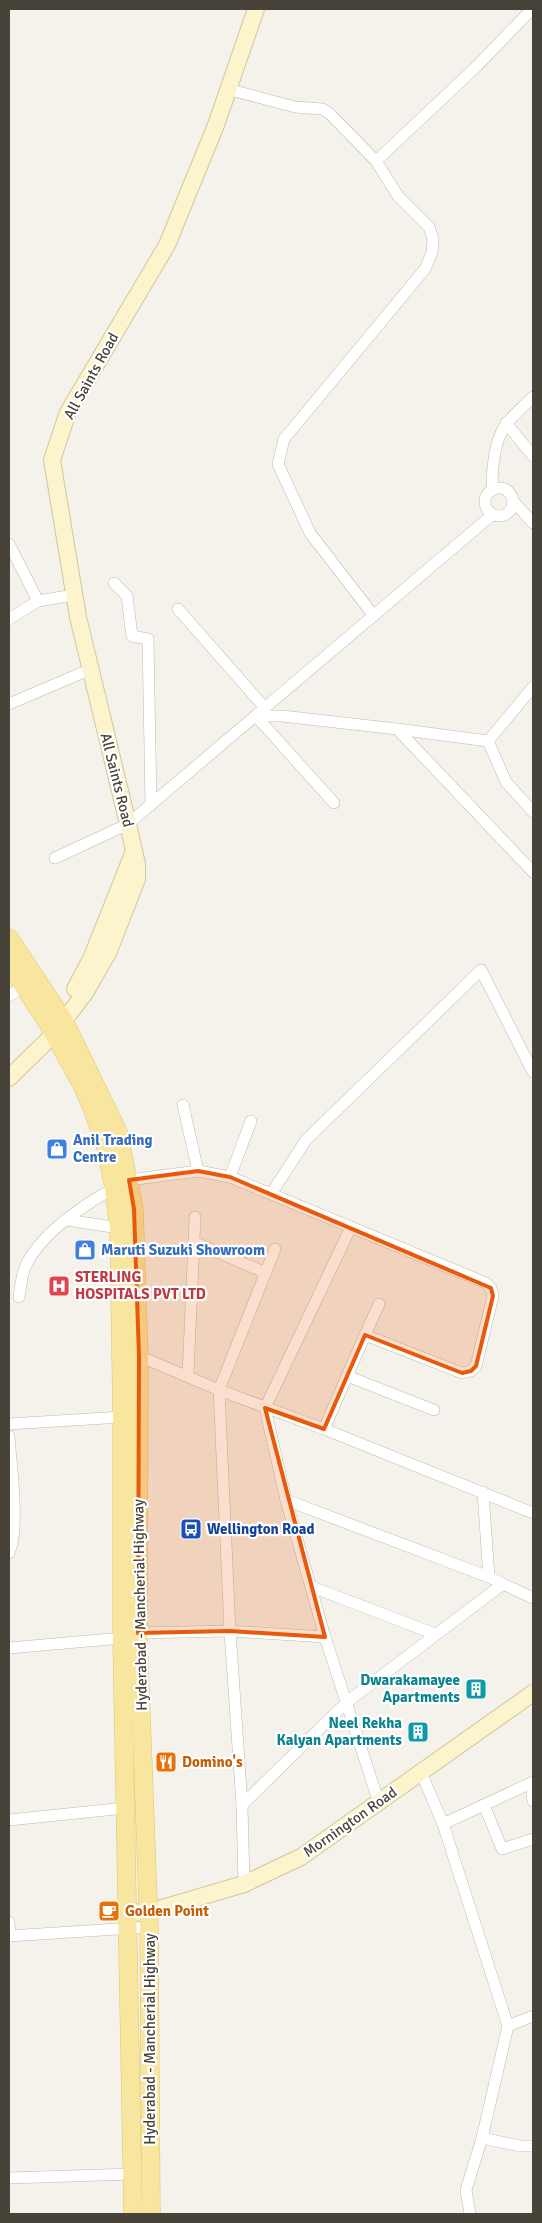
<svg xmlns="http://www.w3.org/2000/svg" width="542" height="2223" font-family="Signika,sans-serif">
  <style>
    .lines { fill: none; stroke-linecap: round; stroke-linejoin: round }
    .street-casing { stroke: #bfbaad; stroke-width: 12 }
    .secondary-casing { stroke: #d2c79b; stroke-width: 18 }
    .primary-casing { stroke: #dfc56d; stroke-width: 19 }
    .street { stroke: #fff; stroke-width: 11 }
    .secondary { stroke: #fcf4cc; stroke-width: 16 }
    .primary { stroke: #f9e69e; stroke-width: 18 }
    .marked { fill: #e8590c; fill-opacity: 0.2; stroke: #e8590c; stroke-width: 4; stroke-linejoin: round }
    .labels { text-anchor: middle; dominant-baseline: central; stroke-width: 4.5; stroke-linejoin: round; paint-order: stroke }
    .street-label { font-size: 15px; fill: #484338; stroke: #fff }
    .shop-label { font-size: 15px; font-weight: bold; fill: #366cbe; stroke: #fff; text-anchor: start }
    .health-label { font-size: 15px; font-weight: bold; fill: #be3a42; stroke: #fff; text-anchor: start }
    .transit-label { font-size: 15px; font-weight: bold; fill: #164399; stroke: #fff; text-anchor: start }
    .culture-label { font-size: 15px; font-weight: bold; fill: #0d838f; stroke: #fff; text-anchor: end }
    .food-label { font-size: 15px; font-weight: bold; fill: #c56008; stroke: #fff; text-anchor: start }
  </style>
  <rect width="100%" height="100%" fill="#f4f2ea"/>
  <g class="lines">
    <!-- street casing -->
    <g class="street-casing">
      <g id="street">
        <path d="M227 89 295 107 322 109 329 113 376 161 398 196 429 227 433 239 432 253 425 269 284 439 278 464 310 533 374 616"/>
        <path d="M376 161 476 67 532 9"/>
        <path d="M506 423 533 456"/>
        <circle cx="499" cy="502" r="14"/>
        <path d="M492 490C492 470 494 438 508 422 515 413 525 405 533 397"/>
        <path d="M513 501 533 523"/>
        <path d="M9 544 38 601 9 619"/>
        <path d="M114 583 127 596 132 636 148 639 151 805"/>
        <path d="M38 601 74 595"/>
        <path d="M178 609 265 708"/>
        <path d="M9 704 91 669"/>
        <path d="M256 716H282L397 729 533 872"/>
        <path d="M256 716 334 803"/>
        <path d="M397 729 488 741 506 782 533 812"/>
        <path d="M488 741 533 687"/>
        <path d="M55 858 128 824 492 515"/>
        <path d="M9 996 23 987"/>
        <path d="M183 1105 198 1171"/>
        <path d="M230 1177 251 1121"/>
        <path d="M129 1180 198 1171 230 1177 486 1283 491 1288 493 1296 476 1366 471 1371 462 1373 365 1335 379 1304"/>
        <path d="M271 1194 306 1140 481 970 533 1072"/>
        <path d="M67 1220 119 1228"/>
        <path d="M351 1227 265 1408 286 1500 325 1637 379 1803"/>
        <path d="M194 1242 266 1273"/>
        <path d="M19 1297C21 1286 21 1274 27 1263 43 1232 84 1205 114 1188"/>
        <path d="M139 1356 219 1390 324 1429 533 1513"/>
        <path d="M188 1375 195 1217"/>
        <path d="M347 1376 434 1410"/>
        <path d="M9 1424 122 1417"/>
        <path d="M324 1429 365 1335"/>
        <path d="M9 1436C11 1467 20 1527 9 1553"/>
        <path d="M483 1492 489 1577"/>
        <path d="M286 1500 489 1577 503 1584"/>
        <path d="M312 1587 435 1634"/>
        <path d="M138 1633 230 1631 325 1637"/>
        <path d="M9 1648 122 1638"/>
        <path d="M421 1772 443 1824 508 2026 482 2138 466 2190 470 2214"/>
        <path d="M531 1784 533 1801"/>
        <path d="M242 1805 347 1702 503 1584 533 1598"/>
        <path d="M484 1805 502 1849 533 1839"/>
        <path d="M9 1820 125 1808"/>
        <path d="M443 1824 533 1782"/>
        <path d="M244 1884 242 1805 230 1631 219 1390 275 1249"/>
        <path d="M9 1922 10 1936"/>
        <path d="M9 1936 149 1927"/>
        <path d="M508 2026 533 2016"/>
        <path d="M482 2138 520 2146H533"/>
        <path d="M9 2178 133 2174"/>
      </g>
    </g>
    <!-- secondary casing -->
    <g class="secondary-casing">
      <g id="secondary">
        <path d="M75 989 91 959 134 851"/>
        <path d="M9 1078 54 1034 85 993 109 951 137 879V864L128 824 78 617 52 460 68 412 167 245 216 125 256 9"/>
        <path d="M127 1913 149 1912 244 1884 301 1857 533 1693"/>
      </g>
    </g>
    <!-- primary casing -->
    <g class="primary-casing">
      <g id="primary">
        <path d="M9 938 64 1021 118 1132 134 1209 139 1356 138 1633 149 1927 151 2214"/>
        <path d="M9 964 48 1023 83 1087 93 1110 106 1148 114 1188 119 1228 122 1417V1638L133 2214"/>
      </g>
    </g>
    <!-- street -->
    <use href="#street" class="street"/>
    <!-- secondary -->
    <use href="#secondary" class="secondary"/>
    <!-- primary -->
    <use href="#primary" class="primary"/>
  </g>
  <!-- marked area -->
  <path class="marked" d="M198 1171 230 1177 491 1288 493 1296 476 1366 471 1371 462 1373 365 1335 324 1429 265 1408 325 1637 230 1631 138 1633 139 1356 134 1209 129 1180Z"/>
  <!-- icons -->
  <defs>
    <g id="shop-square" transform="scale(1.125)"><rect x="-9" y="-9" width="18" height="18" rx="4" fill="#3f7fe0" stroke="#fff"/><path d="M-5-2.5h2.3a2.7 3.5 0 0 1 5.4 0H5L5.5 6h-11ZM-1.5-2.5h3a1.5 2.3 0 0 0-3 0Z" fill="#fff"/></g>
    <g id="hospital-square" transform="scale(1.125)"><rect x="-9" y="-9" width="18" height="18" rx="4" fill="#e0444e" stroke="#fff"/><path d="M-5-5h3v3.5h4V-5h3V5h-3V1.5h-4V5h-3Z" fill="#fff"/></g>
    <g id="bus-square" transform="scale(1.125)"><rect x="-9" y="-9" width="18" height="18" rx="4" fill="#1a4fb4" stroke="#fff"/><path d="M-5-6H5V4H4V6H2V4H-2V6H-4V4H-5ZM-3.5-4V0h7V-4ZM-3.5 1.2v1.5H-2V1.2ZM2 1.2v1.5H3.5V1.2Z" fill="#fff"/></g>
    <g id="building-square" transform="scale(1.125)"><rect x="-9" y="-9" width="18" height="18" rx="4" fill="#0f9aa8" stroke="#fff"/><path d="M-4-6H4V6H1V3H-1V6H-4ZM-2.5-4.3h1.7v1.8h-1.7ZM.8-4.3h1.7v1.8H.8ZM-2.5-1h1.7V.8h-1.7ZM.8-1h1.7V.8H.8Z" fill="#fff"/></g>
    <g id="restaurant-square" transform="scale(1.125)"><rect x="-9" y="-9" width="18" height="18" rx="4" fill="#e8710a" stroke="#fff"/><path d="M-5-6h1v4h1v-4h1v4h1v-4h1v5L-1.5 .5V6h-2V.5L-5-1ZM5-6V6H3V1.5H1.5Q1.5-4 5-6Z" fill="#fff"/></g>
    <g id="cafe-square" transform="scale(1.125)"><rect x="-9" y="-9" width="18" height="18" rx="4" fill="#e8710a" stroke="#fff"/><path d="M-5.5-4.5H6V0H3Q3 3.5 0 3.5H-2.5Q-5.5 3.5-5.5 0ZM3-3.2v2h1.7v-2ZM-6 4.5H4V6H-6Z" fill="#fff"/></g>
  </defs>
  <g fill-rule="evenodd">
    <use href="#shop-square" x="57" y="1149"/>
    <use href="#shop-square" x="85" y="1250"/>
    <use href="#hospital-square" x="59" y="1286"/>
    <use href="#bus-square" x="191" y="1529"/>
    <use href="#building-square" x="476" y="1689"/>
    <use href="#building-square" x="418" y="1732"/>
    <use href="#restaurant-square" x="166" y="1762"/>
    <use href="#cafe-square" x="109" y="1911"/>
  </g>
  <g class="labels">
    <!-- street labels -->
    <g class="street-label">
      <text transform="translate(91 376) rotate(-61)">All Saints Road</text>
      <text transform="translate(117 780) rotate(76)">All Saints Road</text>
      <text transform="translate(140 1605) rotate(-91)">Hyderabad - Mancherial Highway</text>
      <text transform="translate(350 1822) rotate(-35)">Mornington Road</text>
      <text transform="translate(150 2039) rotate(-90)">Hyderabad - Mancherial Highway</text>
    </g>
    <!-- shop labels -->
    <g class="shop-label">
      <text x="73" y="1140">Anil Trading<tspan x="73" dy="17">Centre</tspan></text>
      <text x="101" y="1250">Maruti Suzuki Showroom</text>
    </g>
    <!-- health labels -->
    <g class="health-label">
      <text x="75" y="1277">STERLING<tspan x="75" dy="17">HOSPITALS PVT LTD</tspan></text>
    </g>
    <!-- transit labels -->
    <g class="transit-label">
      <text x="207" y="1529">Wellington Road</text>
    </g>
    <!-- culture labels -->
    <g class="culture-label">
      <text x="460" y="1680">Dwarakamayee<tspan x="460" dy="17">Apartments</tspan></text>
      <text x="402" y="1723">Neel Rekha<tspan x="402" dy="17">Kalyan Apartments</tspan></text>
    </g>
    <!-- food labels -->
    <g class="food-label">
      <text x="182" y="1762">Domino's</text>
      <text x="125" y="1911">Golden Point</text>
    </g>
  </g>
  <!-- border -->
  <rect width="542" height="2223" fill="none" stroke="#484338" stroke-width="20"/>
</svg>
